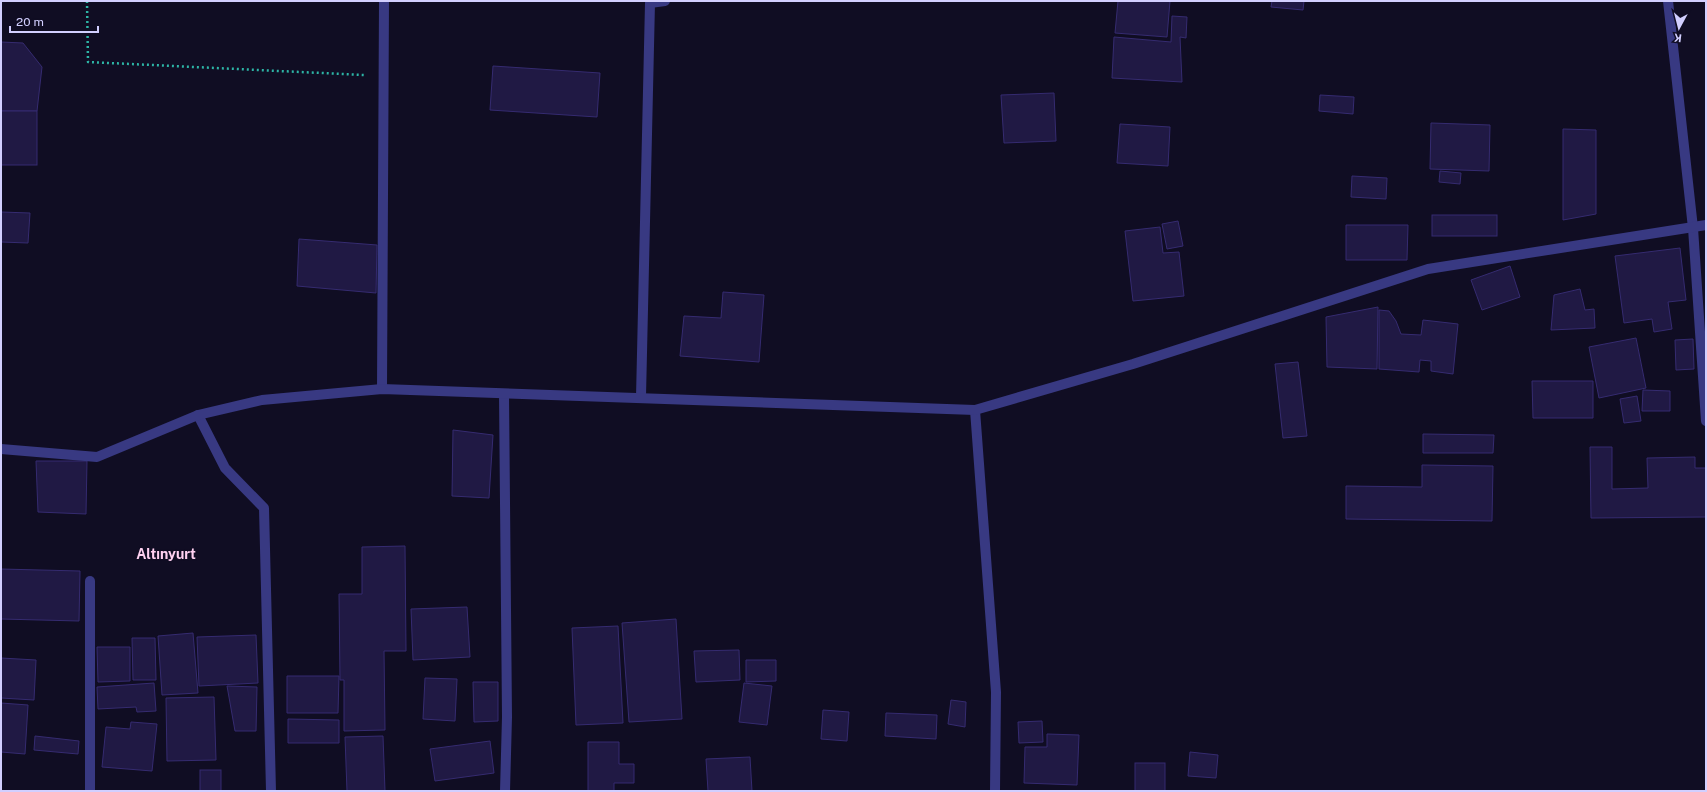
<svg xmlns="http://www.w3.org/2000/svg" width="1707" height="792" font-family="'Public Sans',sans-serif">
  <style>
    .building { fill: #201944; stroke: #352b70 }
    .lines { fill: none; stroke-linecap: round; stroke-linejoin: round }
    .path { stroke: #2db5a6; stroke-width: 2.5; stroke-dasharray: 2 3; stroke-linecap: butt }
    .minor { stroke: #383982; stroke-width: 10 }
    .labels { text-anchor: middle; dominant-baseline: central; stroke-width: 3; stroke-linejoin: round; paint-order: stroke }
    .quarter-label { font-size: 14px; font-weight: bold; fill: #ffd1f1; stroke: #100d23 }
  </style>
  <rect width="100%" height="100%" fill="#100d23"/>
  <!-- building -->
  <g class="building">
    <path d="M1118 1H1170L1167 37 1115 33Z"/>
    <path d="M1272 1H1304L1303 10 1271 7Z"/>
    <path d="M1172 16 1187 17 1186 38 1180 37 1182 82 1112 78 1114 37 1171 42Z"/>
    <path d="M1 42 23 43 42 67 37 111H1Z"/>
    <path d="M493 66 600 73 597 117 490 110Z"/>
    <path d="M1054 93 1056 141 1004 143 1001 95Z"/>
    <path d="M1320 95 1354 97 1353 114 1319 111Z"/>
    <rect x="1" y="111" width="36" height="54"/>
    <path d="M1431 123 1490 125 1489 171 1430 169Z"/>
    <path d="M1120 124 1170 127 1168 166 1117 163Z"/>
    <path d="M1563 129 1596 130V214L1563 220Z"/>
    <path d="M1440 171 1461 173 1460 184 1439 182Z"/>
    <path d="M1352 176 1387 178 1386 199 1351 197Z"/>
    <path d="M1 212 30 213 28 243 1 242Z"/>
    <rect x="1432" y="215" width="65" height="21"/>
    <path d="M1178 221 1183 246 1167 249 1162 224Z"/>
    <path d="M1346 225H1408L1407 260H1346Z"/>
    <path d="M1160 227 1163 253 1179 252 1184 296 1133 301 1125 231Z"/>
    <path d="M299 239 377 245 376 293 297 286Z"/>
    <path d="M1680 248 1686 300 1668 302 1672 329 1654 332 1652 319 1624 323 1615 256Z"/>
    <path d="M1510 266 1520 297 1482 310 1471 280Z"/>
    <path d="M1580 289 1585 310 1594 309 1595 328 1551 330 1554 295Z"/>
    <path d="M723 292 764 295 759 362 680 356 684 316 721 318Z"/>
    <path d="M1378 307 1377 369 1327 367 1326 317Z"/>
    <path d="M1379 310 1389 311 1396 321 1401 334 1421 335 1423 320 1458 324 1453 374 1431 371V361L1420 360 1419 372 1379 369Z"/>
    <path d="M1636 338 1646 388 1599 398 1589 347Z"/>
    <path d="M1693 339 1694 369 1676 370 1675 340Z"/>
    <path d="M1298 362 1307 436 1283 438 1275 364Z"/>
    <path d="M1532 381H1593V418H1533Z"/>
    <path d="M1643 390 1670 391V411H1642Z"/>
    <path d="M1637 396 1641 421 1624 423 1620 399Z"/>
    <path d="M453 430 493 435 489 498 452 496Z"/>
    <path d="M1423 434 1494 435 1493 453H1423Z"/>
    <path d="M1590 447H1612V489L1648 488 1647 458 1695 457V468H1706V517L1591 518Z"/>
    <path d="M36 461H87L86 514 38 512Z"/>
    <path d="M1422 465 1493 466 1492 521 1346 519V486L1422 487Z"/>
    <path d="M405 546 406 651H384L385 730 344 731V680H340L339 594H362V547Z"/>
    <path d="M1 569 80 571 79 621 1 619Z"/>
    <path d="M467 607 470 657 413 660 411 609Z"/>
    <path d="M676 619 682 719 629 722 622 623Z"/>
    <path d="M618 626 623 723 576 725 572 628Z"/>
    <path d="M193 633 198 693 162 695 158 636Z"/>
    <path d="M256 635 258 683 199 686 197 637Z"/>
    <path d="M132 638H155L156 680H133Z"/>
    <path d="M97 647H130V681L98 682Z"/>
    <path d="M739 650 740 680 696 682 694 651Z"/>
    <path d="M1 658 36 660 34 700 1 698Z"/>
    <path d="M746 660H776V681L746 682Z"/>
    <path d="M287 676H339L338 713H287Z"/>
    <path d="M425 678 457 679 455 721 423 719Z"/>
    <path d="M473 682H498V721L474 722Z"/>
    <path d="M154 683 156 711 137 712 136 707 98 709 97 687Z"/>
    <path d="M744 683 772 686 767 725 739 722Z"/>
    <path d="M227 686 257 687 256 731H235Z"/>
    <path d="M214 697 216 760 167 761 166 698Z"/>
    <path d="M951 700 966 702 965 727 948 724Z"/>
    <path d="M1 703 28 705 25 754 1 752Z"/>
    <path d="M823 710 849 712 847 741 821 739Z"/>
    <path d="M886 713 937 715 936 739 885 736Z"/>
    <path d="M288 719 339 720V743H288Z"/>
    <path d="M1042 721 1043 742 1019 743 1018 722Z"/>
    <path d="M131 722 157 724 152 771 102 767 106 727 130 729Z"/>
    <path d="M1047 734 1079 735 1077 785 1024 783 1025 747H1047Z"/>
    <path d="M35 736 79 741 78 754 34 750Z"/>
    <path d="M383 736 385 791H347L345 737Z"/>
    <path d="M490 741 494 773 435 781 430 749Z"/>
    <path d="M588 742H619V764H634V783H614V791H588Z"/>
    <path d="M1190 752 1218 755 1216 778 1188 776Z"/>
    <path d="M750 757 752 791H708L706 759Z"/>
    <rect x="1135" y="763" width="30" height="28"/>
    <rect x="200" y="770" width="21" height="21"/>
  </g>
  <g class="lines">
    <!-- path -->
    <path class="path" d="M87 1 88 62 364 75"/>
    <!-- minor -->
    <g class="minor">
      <path d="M1668 1 1693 228 1706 421"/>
      <path d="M382 389 384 1"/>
      <path d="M504 394 507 717 505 791"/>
      <path d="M641 397 650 3 665 1"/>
      <path d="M975 410 996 692 995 791"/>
      <path d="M198 415 225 468 264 508 271 791"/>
      <path d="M1 449 97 457 198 415 262 400 382 389 975 410 1133 364 1428 269 1706 225"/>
      <path d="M90 581V791"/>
    </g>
  </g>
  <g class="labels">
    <!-- quarter labels -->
    <g class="quarter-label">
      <text x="166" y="554">Altınyurt</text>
    </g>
  </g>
  <!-- border -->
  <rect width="1707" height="792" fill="none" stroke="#d2cfff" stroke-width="4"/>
  <!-- north arrow -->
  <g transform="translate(1679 28) rotate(187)" stroke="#100d23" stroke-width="3" paint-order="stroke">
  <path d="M0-3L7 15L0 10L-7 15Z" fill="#d2cfff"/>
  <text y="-6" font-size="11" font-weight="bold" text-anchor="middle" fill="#d2cfff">K</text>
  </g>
  <!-- scale -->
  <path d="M10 26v6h88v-6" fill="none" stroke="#d2cfff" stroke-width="2"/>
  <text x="16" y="26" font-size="12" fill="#d2cfff" stroke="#100d23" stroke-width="3" paint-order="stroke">20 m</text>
</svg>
